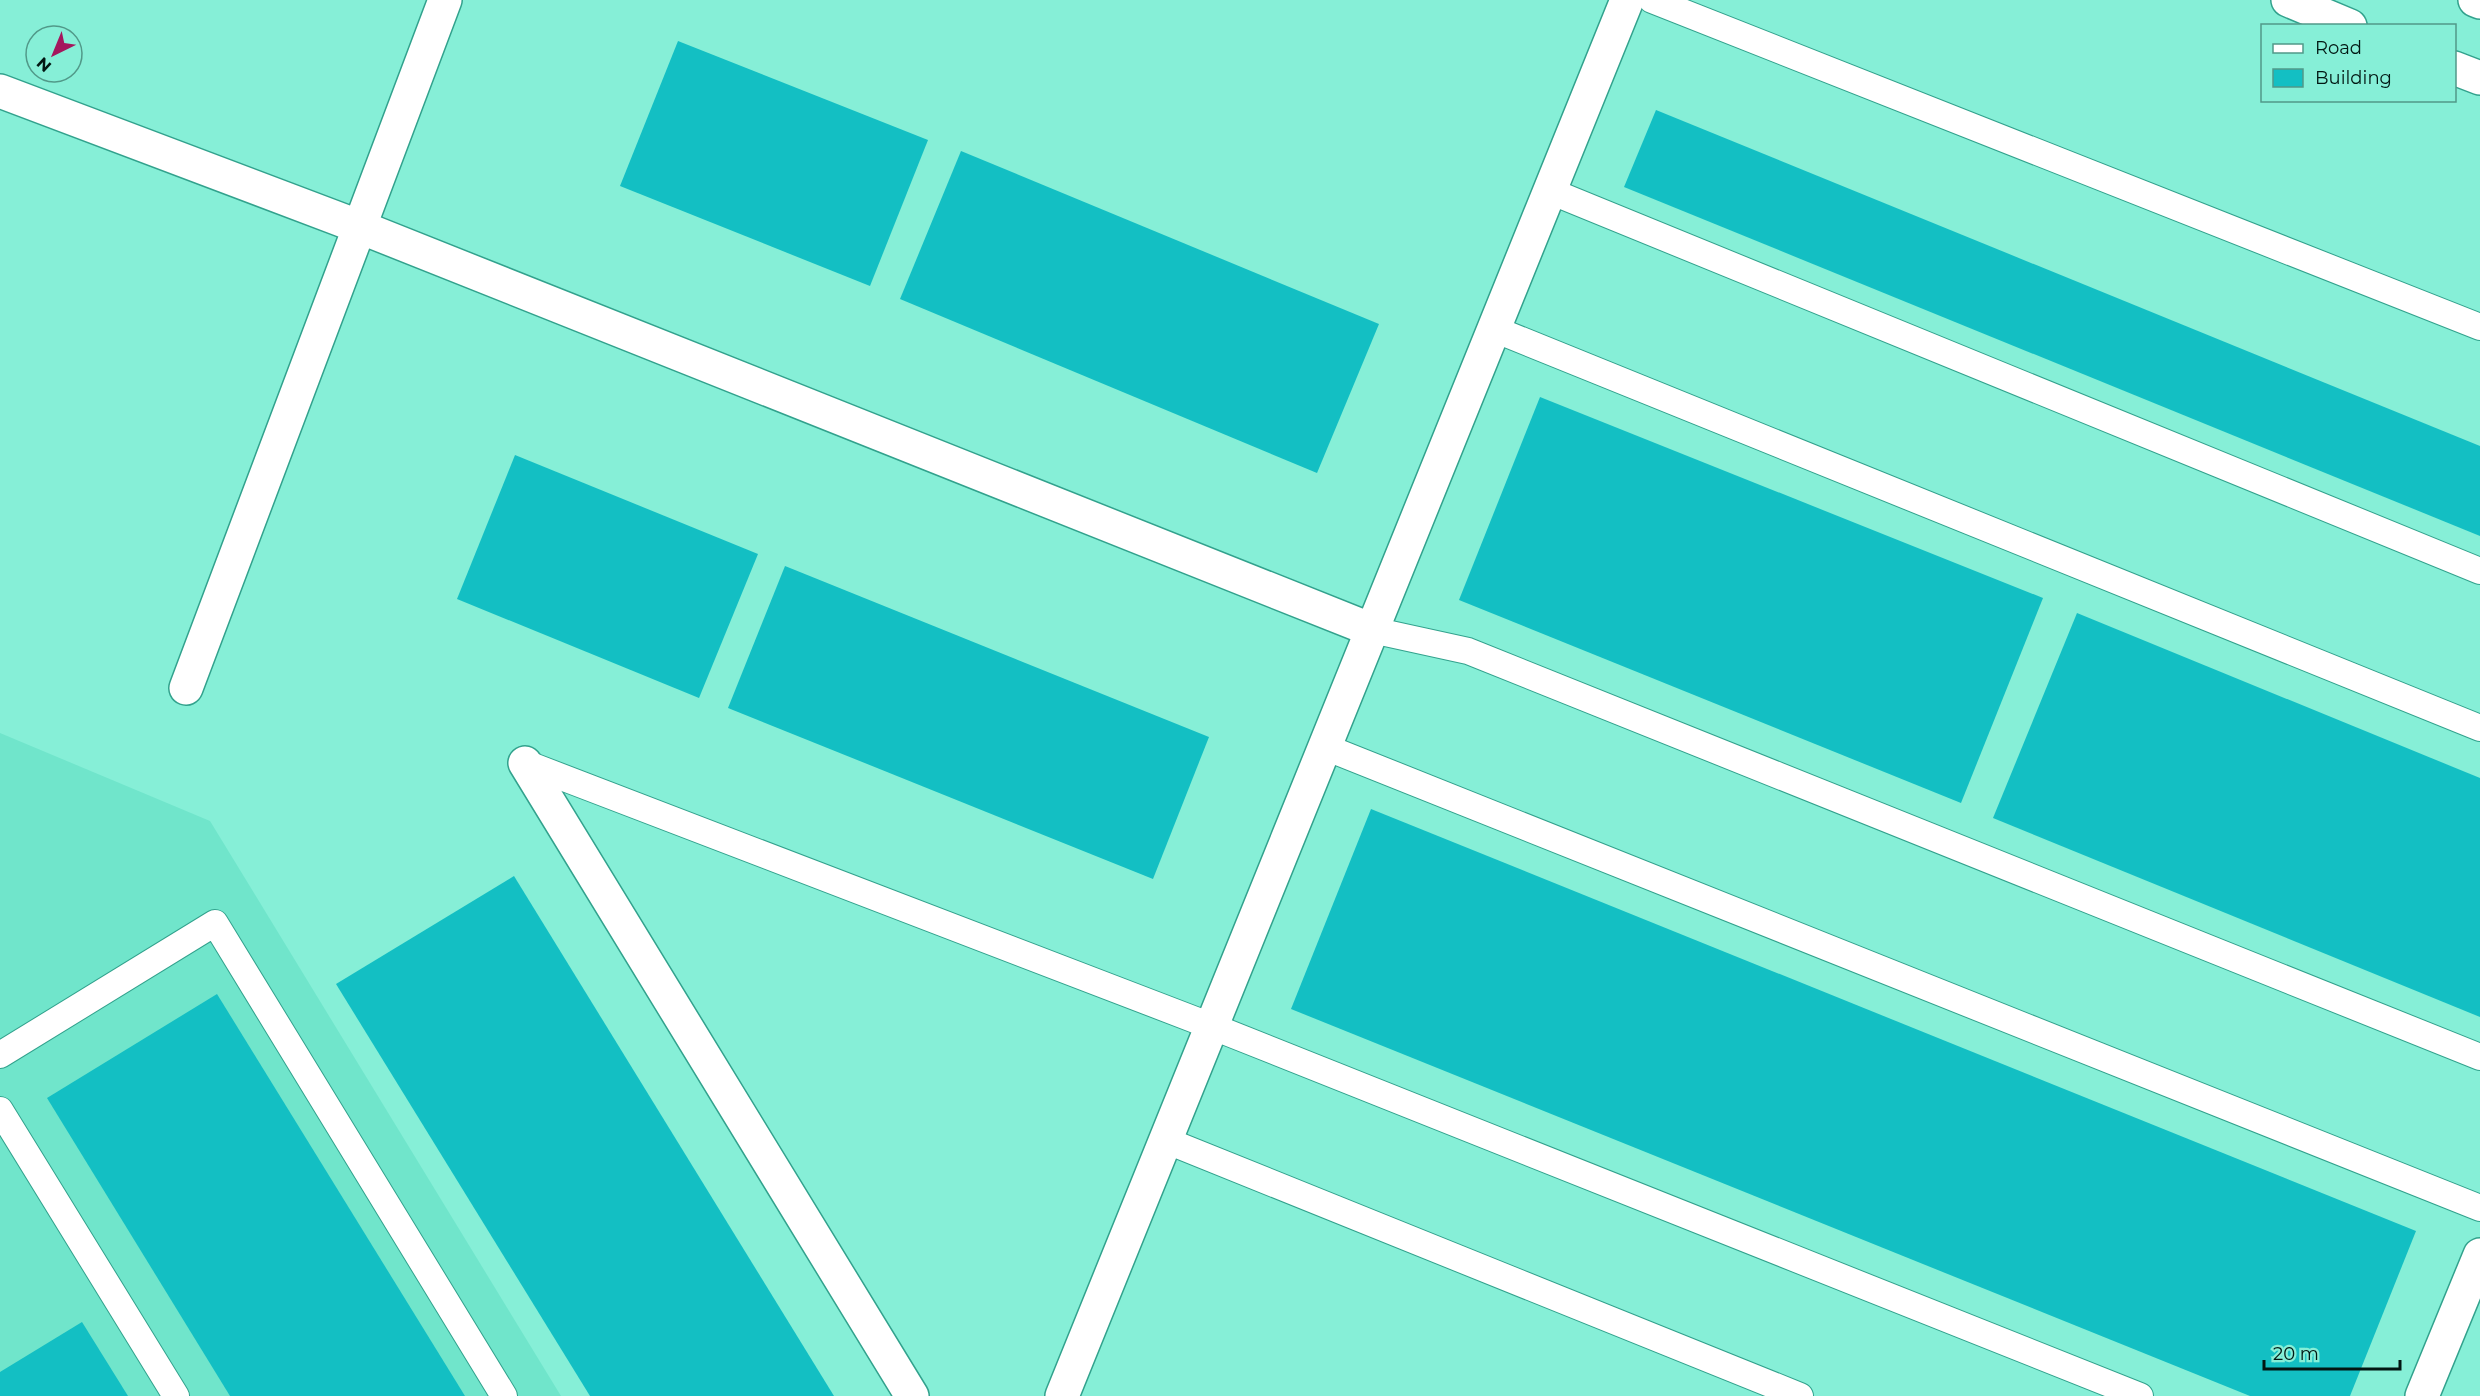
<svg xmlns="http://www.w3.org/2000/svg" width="2480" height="1396" font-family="Montserrat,sans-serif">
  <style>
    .built { fill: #70e5cb }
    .building { fill: #13bfc3 }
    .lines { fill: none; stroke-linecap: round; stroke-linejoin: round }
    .service-casing { stroke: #32a28d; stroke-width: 28 }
    .minor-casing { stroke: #32a28d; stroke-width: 36 }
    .secondary-casing { stroke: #32a28d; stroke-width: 36 }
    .service { stroke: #fff; stroke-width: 26 }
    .minor { stroke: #fff; stroke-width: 33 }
    .secondary { stroke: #fff; stroke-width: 33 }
  </style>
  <rect width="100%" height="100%" fill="#86efd7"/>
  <!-- built -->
  <path class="built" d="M0 733 210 821 561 1396H0Z"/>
  <!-- building -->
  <g class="building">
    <path d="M678 41 928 140 870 286 620 186Z"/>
    <path d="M1656 110 2480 446V536L1624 187Z"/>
    <path d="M961 151 1379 324 1317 473 900 299Z"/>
    <path d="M1540 397 2043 598 1961 803 1459 600Z"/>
    <path d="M515 455 758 554 699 698 457 599Z"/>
    <path d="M785 566 1209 737 1153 879 728 708Z"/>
    <path d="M2077 613 2480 778V1017L1993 818Z"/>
    <path d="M1371 809 2416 1231 2350 1396H2250L1291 1009Z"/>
    <path d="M514 876 834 1396H590L336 984Z"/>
    <path d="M217 994 465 1396H230L47 1098Z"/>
    <path d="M82 1322 128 1396H0V1372Z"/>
  </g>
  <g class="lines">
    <!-- service casing -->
    <g class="service-casing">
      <g id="service">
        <path d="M1652 0 2480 327"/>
        <path d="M1550 191 2480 571"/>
        <path d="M1494 329 2480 728"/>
        <path d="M1372 630 1468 651 2480 1057"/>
        <path d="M1325 747 2480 1208"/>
        <path d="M525 763 1211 1026 2140 1396"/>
        <path d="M0 1055 215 923 504 1396"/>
        <path d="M0 1110 176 1396"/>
        <path d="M1165 1140 1800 1396"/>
      </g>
    </g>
    <!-- minor casing -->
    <g class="minor-casing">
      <g id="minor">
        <path d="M0 91 360 227 1372 630"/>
        <path d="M186 688 445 0"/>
        <path d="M525 763 912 1396"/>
        <path d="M1062 1396 1627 0"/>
        <path d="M2422 1396 2480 1255"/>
      </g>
    </g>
    <!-- secondary casing -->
    <g class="secondary-casing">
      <g id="secondary">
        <path d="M2288 0 2350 26"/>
        <path d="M2475 0 2480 2"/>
        <path d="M2454 68 2480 78"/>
      </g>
    </g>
    <!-- service -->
    <use href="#service" class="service"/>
    <!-- minor -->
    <use href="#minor" class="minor"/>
    <!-- secondary -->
    <use href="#secondary" class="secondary"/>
  </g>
  <!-- legend -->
  <rect x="2261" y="24" width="195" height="78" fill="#86efd7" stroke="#519989" stroke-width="1.5"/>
  <rect x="2273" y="44" width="30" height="9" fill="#ffffff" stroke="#519989" stroke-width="1.5"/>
  <text x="2315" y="54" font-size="18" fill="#021713">Road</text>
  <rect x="2273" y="69" width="30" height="18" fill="#13bfc3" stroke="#519989" stroke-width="1.5"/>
  <text x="2315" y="84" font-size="18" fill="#021713">Building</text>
  <!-- north arrow -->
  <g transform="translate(54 54) rotate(223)"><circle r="28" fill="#86efd7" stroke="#519989" stroke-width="1.5"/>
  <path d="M0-4.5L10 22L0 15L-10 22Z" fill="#a4175d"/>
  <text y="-9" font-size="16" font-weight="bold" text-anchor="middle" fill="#021713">N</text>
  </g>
  <!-- scale -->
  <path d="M2264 1360v9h136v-9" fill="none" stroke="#021713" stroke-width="3"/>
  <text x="2273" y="1360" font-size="18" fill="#021713" stroke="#86efd7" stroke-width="4.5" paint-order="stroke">20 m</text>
</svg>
